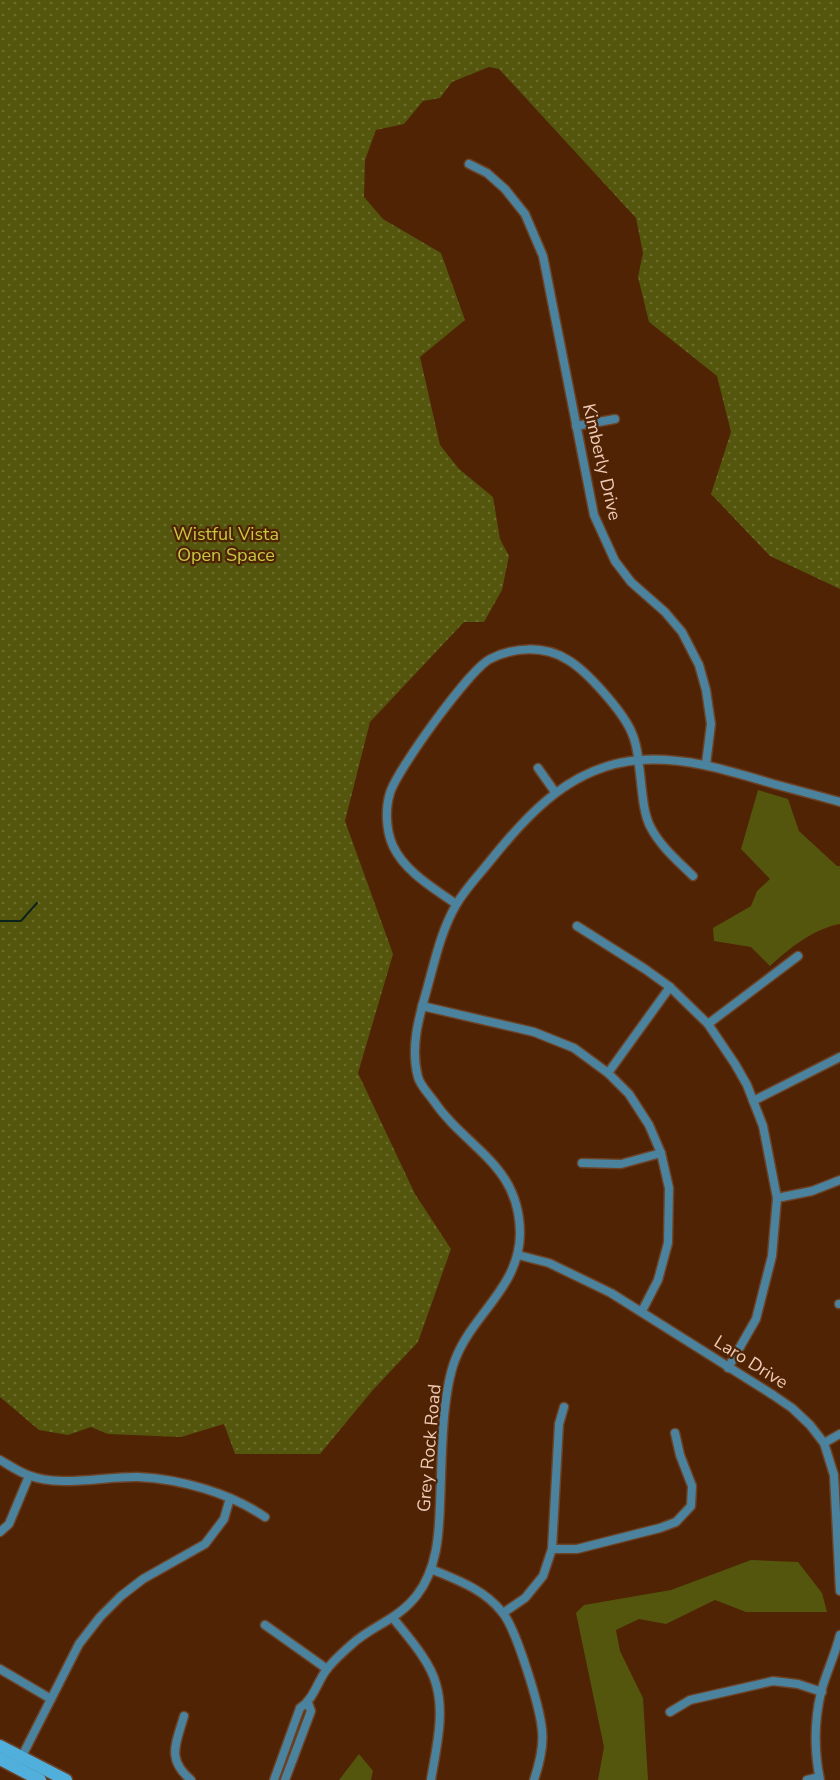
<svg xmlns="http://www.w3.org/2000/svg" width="840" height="1780" font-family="'Nunito Sans',sans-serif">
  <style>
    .green { fill: #54560d }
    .park { fill: url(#park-dots) }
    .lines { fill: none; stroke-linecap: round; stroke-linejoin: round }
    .stream { stroke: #0c231c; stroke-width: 2 }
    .street-casing { stroke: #6c4124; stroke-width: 11 }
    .secondary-casing { stroke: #6c4124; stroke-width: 15 }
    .street { stroke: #4b829d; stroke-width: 8 }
    .secondary { stroke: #51afdb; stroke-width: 12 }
    .labels { text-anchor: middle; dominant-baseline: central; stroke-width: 4.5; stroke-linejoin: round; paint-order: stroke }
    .street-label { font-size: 18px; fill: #eecab6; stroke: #4f2304 }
    .park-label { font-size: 18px; fill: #c5c944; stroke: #4f2304 }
  </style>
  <defs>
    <pattern id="park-dots" width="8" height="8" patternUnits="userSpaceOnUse" patternTransform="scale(1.5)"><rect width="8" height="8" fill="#54560d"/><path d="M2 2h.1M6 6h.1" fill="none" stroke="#6d6d2e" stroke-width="1.8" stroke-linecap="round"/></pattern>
  </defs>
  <rect width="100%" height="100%" fill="#4f2304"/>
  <!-- green -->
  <g class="green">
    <path d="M758 790 788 799 799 831 837 866H840V924C813 929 790 948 770 966L751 947 714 941 713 928 751 906 757 891 770 879 741 849Z"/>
    <path d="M751 1560 798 1562 822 1593 827 1612H746L715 1600 666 1624 639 1619 616 1630 620 1651 643 1698 648 1780H598L604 1747 576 1613 584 1605 671 1590Z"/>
    <path d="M359 1754 373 1771 371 1780H339Z"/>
  </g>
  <!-- park -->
  <path class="park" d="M0 0H840V589L770 556 711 494 731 432 717 376 649 322 638 277 643 253 636 218 499 69 489 67 452 82 440 98 423 101 404 124 376 130 365 160 364 197 383 219 441 253 465 320 420 357 440 445 459 469 493 497 500 539 509 556 502 590 484 622H464L370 722 345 821 393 954 358 1073 415 1194 451 1249 418 1342 372 1391 320 1454H235L224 1424 181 1437 108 1434 91 1427 68 1435 39 1430 0 1397Z"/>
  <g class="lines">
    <!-- stream -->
    <path class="stream" d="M0 921H21L37 903"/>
    <!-- street casing -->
    <g class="street-casing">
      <g id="street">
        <path d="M469 164 487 173 505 189 525 214 543 256 594 515 615 561 631 582 665 612 682 632 699 665 706 690 711 724 706 764"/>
        <path d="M576 426 615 419"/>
        <path d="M538 768 555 792"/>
        <path d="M456 904C435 889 405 872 393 846 386 831 385 809 390 793 397 770 469 670 490 659 514 647 544 645 568 660 587 671 622 711 631 731 636 741 638 754 639 766 642 784 642 812 651 828 661 847 678 861 693 876"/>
        <path d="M577 926 645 969 670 987 708 1024 735 1064 747 1085 763 1126 777 1198 772 1256 756 1319 728 1368"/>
        <path d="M422 1006 534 1032 574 1048 608 1073 629 1094 649 1125 661 1153 669 1188 668 1243 658 1280 642 1311"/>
        <path d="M708 1024 798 956"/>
        <path d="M608 1073 670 987"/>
        <path d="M753 1101 840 1057"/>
        <path d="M582 1163 621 1164 661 1153"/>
        <path d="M777 1198 812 1191 840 1180"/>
        <path d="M518 1255 549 1263 611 1293 773 1395 792 1408 810 1425 824 1443 834 1475 840 1591"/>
        <path d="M839 1304H840"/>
        <path d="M824 1443 840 1434"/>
        <path d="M0 1460C9 1465 19 1472 28 1475 60 1488 104 1476 138 1477 181 1479 230 1493 265 1517"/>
        <path d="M0 1532 9 1524 29 1476"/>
        <path d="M552 1549H577L660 1528 676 1522 691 1506 692 1486 680 1455 675 1433"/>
        <path d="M431 1569C457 1580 484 1589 502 1612 516 1628 540 1707 542 1730 544 1746 539 1765 534 1780"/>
        <path d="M503 1613 525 1598 543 1576 552 1549 559 1424 564 1407"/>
        <path d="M393 1618C408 1637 430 1661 436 1684 445 1714 436 1749 431 1780"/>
        <path d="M265 1625 327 1669"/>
        <path d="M0 1669 51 1699"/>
        <path d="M670 1712 690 1700 773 1681 798 1684 822 1692"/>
        <path d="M184 1716C176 1744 166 1759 191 1780"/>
        <path d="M19 1762 79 1644 100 1617 121 1596 143 1579 205 1544 224 1519 230 1498"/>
        <path d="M274 1780 300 1708C314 1699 317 1682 327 1669 334 1660 343 1652 351 1645 371 1626 398 1620 417 1595 437 1569 439 1535 440 1504 442 1463 441 1397 455 1360 473 1313 519 1288 520 1234 520 1164 466 1149 433 1100 428 1093 420 1085 418 1077 410 1047 419 1017 427 989 435 960 441 931 456 905 465 889 479 875 490 861 530 812 571 766 639 760 684 757 724 769 767 782 791 789 816 795 840 802"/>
        <path d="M285 1780 311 1711 308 1703"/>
        <path d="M807 1780 819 1777"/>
        <path d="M820 1780C814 1751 814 1722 821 1692 826 1673 835 1655 840 1635"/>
      </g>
    </g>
    <!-- secondary casing -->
    <g class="secondary-casing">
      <g id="secondary">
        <path d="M0 1746 66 1780"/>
        <path d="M0 1759 40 1780"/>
      </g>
    </g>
    <!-- street -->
    <use href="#street" class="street"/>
    <!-- secondary -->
    <use href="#secondary" class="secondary"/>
  </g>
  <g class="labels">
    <!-- street labels -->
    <g class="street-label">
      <text transform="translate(602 462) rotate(77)">Kimberly Drive</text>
      <text transform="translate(751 1362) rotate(32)">Laro Drive</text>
      <text transform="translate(429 1448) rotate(-85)">Grey Rock Road</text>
    </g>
    <!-- park labels -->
    <g class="park-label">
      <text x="226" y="534">Wistful Vista<tspan x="226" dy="21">Open Space</tspan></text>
    </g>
  </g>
</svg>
